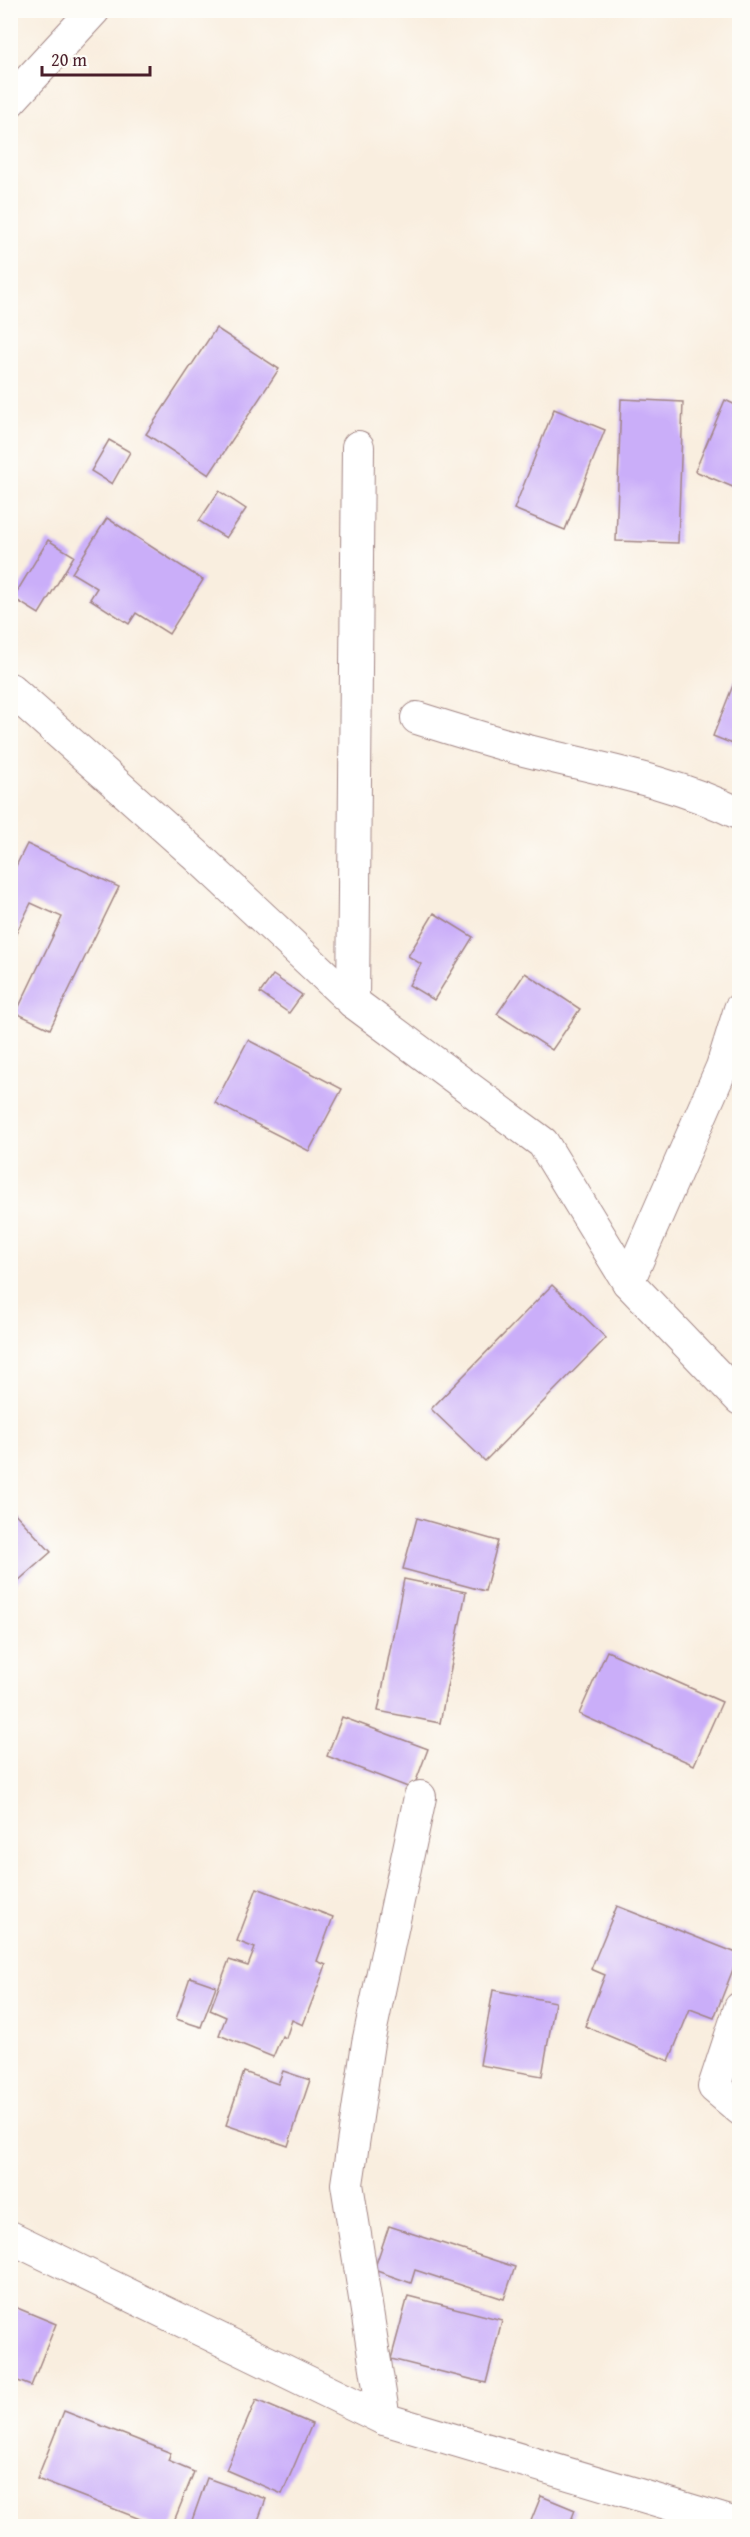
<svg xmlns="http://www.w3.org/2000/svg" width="750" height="2537" font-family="'Gentium Book Plus',serif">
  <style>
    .building { fill: #caaef9 }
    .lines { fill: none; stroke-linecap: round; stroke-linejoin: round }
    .street-casing { stroke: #a28685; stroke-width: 34 }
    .street { stroke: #fff; stroke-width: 32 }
  </style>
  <rect width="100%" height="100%" fill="#fdfcf7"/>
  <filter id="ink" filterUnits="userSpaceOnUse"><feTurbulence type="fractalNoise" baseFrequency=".0167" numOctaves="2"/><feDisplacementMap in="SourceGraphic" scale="12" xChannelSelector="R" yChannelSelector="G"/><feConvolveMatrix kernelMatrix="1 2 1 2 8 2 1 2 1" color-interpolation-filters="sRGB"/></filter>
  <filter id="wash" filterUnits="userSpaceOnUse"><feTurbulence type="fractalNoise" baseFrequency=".008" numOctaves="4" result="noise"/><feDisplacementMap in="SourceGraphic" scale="24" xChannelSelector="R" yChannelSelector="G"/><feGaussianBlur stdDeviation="1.35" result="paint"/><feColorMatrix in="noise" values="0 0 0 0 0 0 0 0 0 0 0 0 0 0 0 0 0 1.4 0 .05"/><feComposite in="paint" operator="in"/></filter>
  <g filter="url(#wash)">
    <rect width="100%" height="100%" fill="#f9eedf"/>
    <g id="blocks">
      <!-- building -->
      <g class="building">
        <path d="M216 328 279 369 209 475 146 434Z"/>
        <path d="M621 399 683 402 678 543 616 541Z"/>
        <path d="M725 400 740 407V490L695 471Z"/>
        <path d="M554 409 605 430 565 530 514 509Z"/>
        <path d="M109 440 130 452 112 484 91 471Z"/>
        <path d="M219 491 246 509 226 538 199 521Z"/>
        <path d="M107 518 203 580 169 634 136 613 129 624 90 599 97 588 72 573Z"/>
        <path d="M48 540 74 556 39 614 13 598Z"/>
        <path d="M739 670 740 671V747L713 736Z"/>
        <path d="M27 844 119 887 50 1029 16 1013 62 917 31 903 10 946V878Z"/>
        <path d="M434 913 473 937 434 1000 409 985 421 964 408 956Z"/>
        <path d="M525 973 580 1009 552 1050 497 1014Z"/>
        <path d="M273 975 302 995 289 1013 260 993Z"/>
        <path d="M248 1040 342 1089 309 1151 215 1103Z"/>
        <path d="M552 1285 606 1338 485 1461 431 1409Z"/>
        <path d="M10 1508 51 1552 10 1588Z"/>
        <path d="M417 1518 498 1541 485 1591 403 1569Z"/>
        <path d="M404 1579 466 1592 440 1723 378 1711Z"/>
        <path d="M607 1651 722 1702 694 1765 579 1714Z"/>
        <path d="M342 1717 428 1749 413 1789 327 1756Z"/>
        <path d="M257 1888 333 1917 317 1961 326 1965 303 2025 292 2020 286 2038 282 2036 273 2057 219 2035 226 2017 210 2010 229 1960 248 1966 255 1948 237 1941Z"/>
        <path d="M617 1906 739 1954 714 2018 690 2009 669 2061 585 2026 605 1975 591 1969Z"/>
        <path d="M190 1977 216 1986 201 2027 176 2019Z"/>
        <path d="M493 1990 555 2002 542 2076 480 2065Z"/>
        <path d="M283 2071 310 2080 288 2146 226 2125 244 2072 278 2084Z"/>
        <path d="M389 2226 515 2267 504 2299 415 2270 411 2283 374 2270Z"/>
        <path d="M408 2296 502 2320 486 2383 391 2359Z"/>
        <path d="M10 2305 56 2324 31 2386 10 2378Z"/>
        <path d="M256 2400 312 2424 282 2494 226 2470Z"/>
        <path d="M64 2411 171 2453 168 2461 194 2472 172 2526H158L37 2479Z"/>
        <path d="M207 2478 266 2499 256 2526H190Z"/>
        <path d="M541 2496 575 2510 569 2526H529Z"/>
      </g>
    </g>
  </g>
  <g filter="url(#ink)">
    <use href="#blocks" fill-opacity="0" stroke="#a28685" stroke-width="1.5"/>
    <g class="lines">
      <!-- street casing -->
      <g class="street-casing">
        <g id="street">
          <path d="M10 101 94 10"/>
          <path d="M10 689 196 855 353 1002 543 1143 628 1282 740 1399"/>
          <path d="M417 718C455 730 493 742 532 752 602 769 675 782 740 814"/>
          <path d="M353 1002 358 447"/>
          <path d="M628 1282 722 1067 740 1009"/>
          <path d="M740 2008 714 2087 740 2109"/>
          <path d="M10 2237 384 2419 740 2525"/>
          <path d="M384 2419 347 2184 368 2043 420 1797"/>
        </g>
      </g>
      <!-- street -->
      <use href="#street" class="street"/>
    </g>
  </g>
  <!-- margin -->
  <rect width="750" height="2537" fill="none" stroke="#fdfcf7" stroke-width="36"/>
  <!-- scale -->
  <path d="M42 66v9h108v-9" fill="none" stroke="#4a1f2b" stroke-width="3"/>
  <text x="51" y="66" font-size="18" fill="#4a1f2b" stroke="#fdfcf7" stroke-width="4.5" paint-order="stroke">20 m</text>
</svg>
